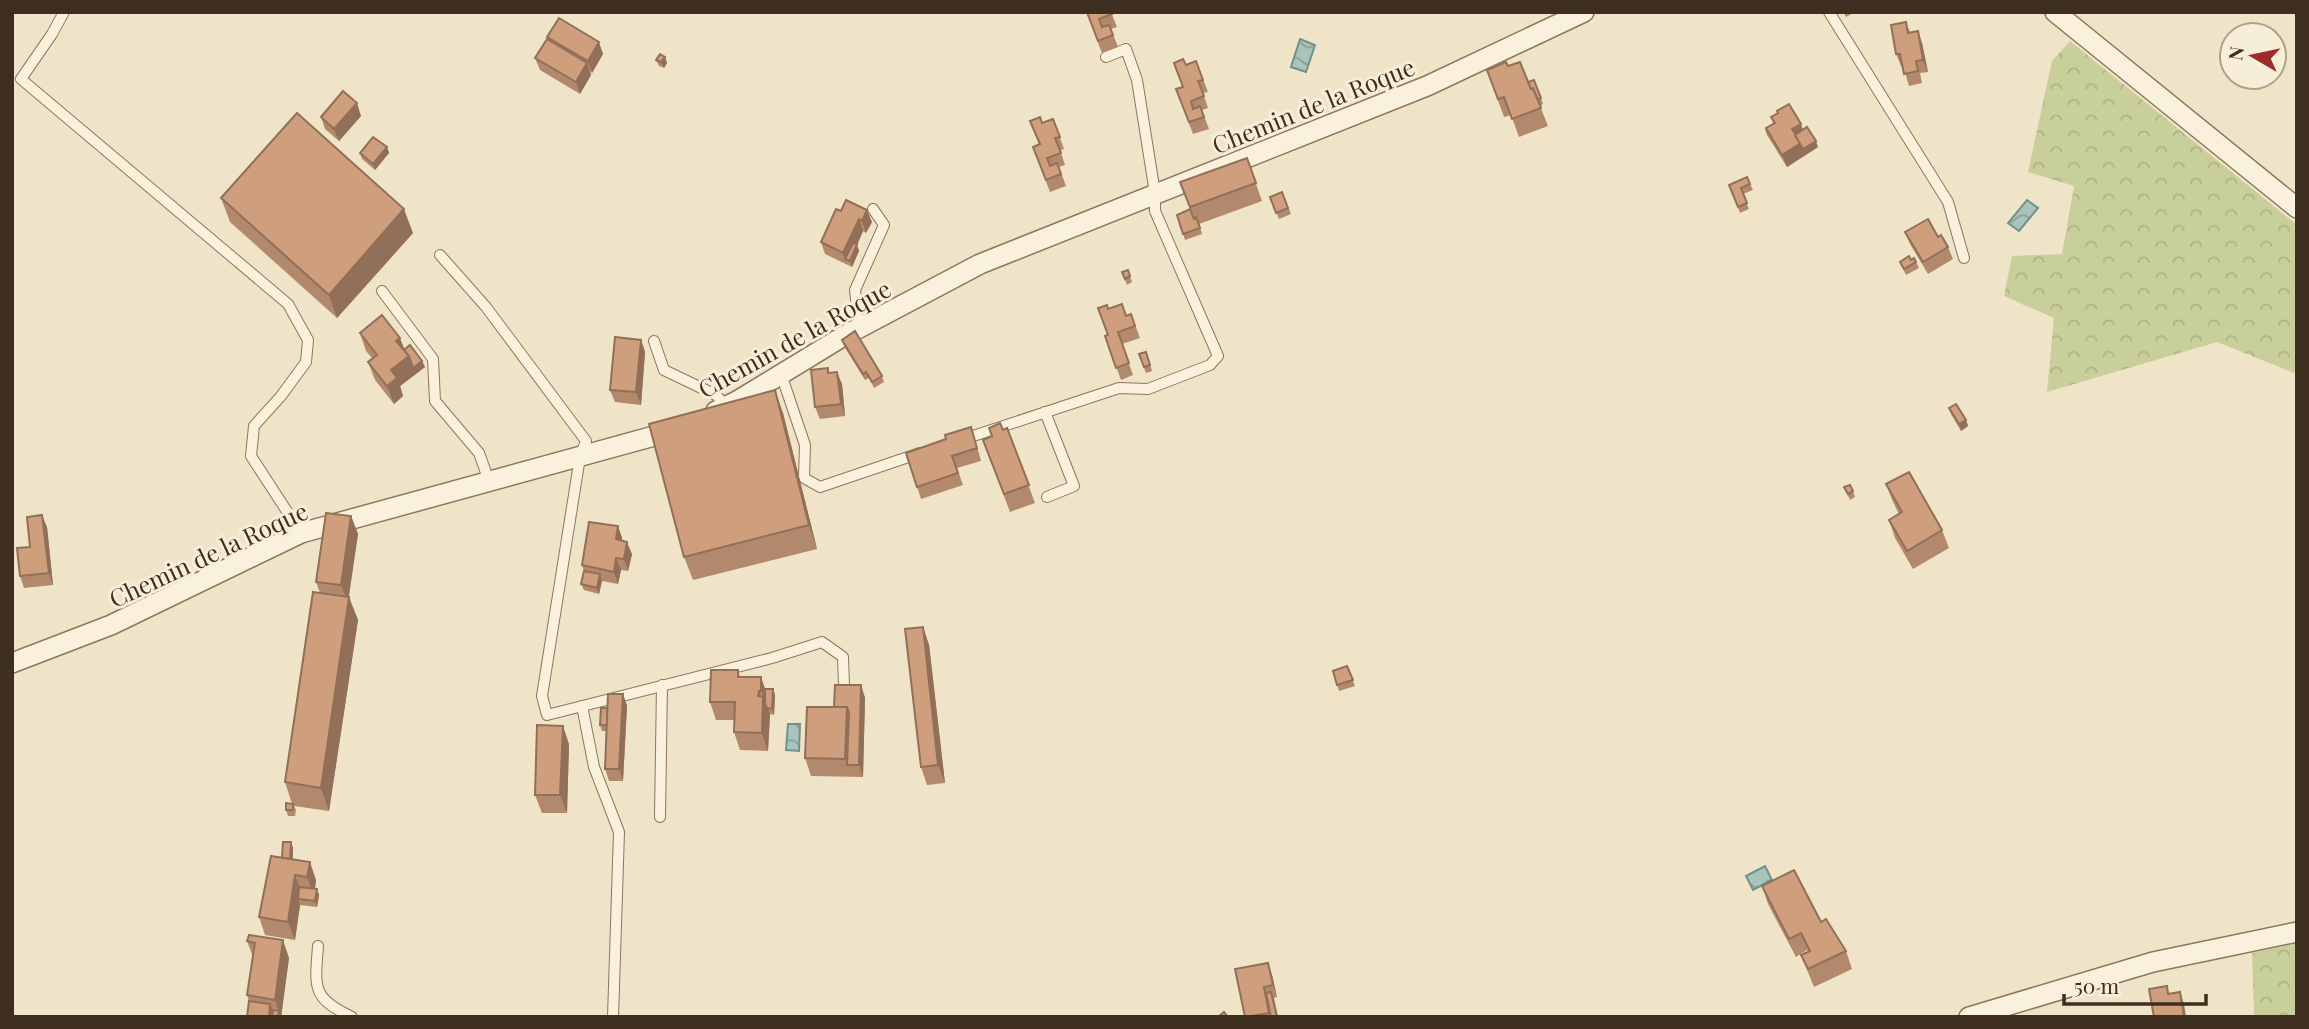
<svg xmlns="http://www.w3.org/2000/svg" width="2309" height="1029" font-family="'Playfair Display',serif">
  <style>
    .forest { fill: url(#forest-crowns) }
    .water { fill: url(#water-waves); stroke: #6f938a; stroke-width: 2 }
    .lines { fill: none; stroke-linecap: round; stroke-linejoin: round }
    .service-casing { stroke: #8d765c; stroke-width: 12 }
    .minor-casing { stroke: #8d765c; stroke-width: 22 }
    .service { stroke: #faf1dc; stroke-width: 10 }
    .minor { stroke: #faf1dc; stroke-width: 19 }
    .wall { fill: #b2896c }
    .shaded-wall { fill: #916f58 }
    .building { fill: #cf9f7d; stroke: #916f58; stroke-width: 2 }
    .labels { text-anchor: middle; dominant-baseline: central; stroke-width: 6; stroke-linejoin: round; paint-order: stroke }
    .street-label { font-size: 24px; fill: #3d2e20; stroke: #f7eed8 }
  </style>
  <defs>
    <pattern id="forest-crowns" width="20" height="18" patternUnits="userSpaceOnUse" patternTransform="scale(1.75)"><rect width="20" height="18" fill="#c9cf9b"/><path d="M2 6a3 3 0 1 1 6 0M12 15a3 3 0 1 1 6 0" fill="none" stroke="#aeb285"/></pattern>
    <pattern id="water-waves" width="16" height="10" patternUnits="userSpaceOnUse" patternTransform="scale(1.75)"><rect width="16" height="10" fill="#a9c4bc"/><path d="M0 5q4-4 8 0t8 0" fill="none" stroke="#8ba098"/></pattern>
  </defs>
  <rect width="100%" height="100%" fill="#f0e4c8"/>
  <!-- forest -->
  <g class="forest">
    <path d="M2070 41 2297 225V366L2294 373 2217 342 2047 392 2054 318 2004 296 2012 256 2062 254 2074 186 2028 172 2052 61Z"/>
    <path d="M2297 943V1017H2254L2252 953Z"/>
  </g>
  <!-- water -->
  <g class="water">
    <path d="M1300 39 1315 45 1306 72 1291 67Z"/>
    <path d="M2027 200 2038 208 2019 231 2008 223Z"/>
    <path d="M788 724H800L799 751 786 750Z"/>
    <path d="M1765 866 1772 880 1753 890 1746 876Z"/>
  </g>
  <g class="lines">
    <!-- service casing -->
    <g class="service-casing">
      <g id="service">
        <path d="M64 12 52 34 21 79 288 304 308 340 306 362 281 396 254 426 251 456 301 533"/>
        <path d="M1829 12 1948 202 1964 258"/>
        <path d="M440 255 486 307 586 441 580 457 542 696 547 715 772 658 822 642 843 657 844 686"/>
        <path d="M382 291 433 359 435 401 479 453 489 481"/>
        <path d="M859 328 855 290 884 225 873 209"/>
        <path d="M654 341 664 370 716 395 726 406"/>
        <path d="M781 374 805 445 804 478 820 487 920 453"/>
        <path d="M1045 412 1074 486 1047 497"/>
        <path d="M964 439 1119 388 1148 389 1210 365 1218 356 1155 211V193L1137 80 1126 49 1106 57"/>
        <path d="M582 706 594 767 619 832 613 1017"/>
        <path d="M660 817 662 685"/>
        <path d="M318 946C315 987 311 998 352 1017"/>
      </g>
    </g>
    <!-- minor casing -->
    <g class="minor-casing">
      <g id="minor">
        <path d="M2055 12 2297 208"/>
        <path d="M716 411 737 401 842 337 980 264 1427 86 1584 12"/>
        <path d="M12 663 111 625 301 533 676 430"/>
        <path d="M1969 1017 2153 962 2297 932"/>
      </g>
    </g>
    <!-- service -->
    <use href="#service" class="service"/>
    <!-- minor -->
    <use href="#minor" class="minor"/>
  </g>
  <!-- wall -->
  <g class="wall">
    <path d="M1086 12H1111L1117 27 1111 29 1118 47 1102 53Z"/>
    <path d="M1843 12H1855L1846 17Z"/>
    <path d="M1909 28 1910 33 1922 43 1928 72 1920 73 1922 83 1909 86 1903 66H1901L1896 54Z"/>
    <path d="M547 37 603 54 592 73 590 71 591 75 580 94 540 70 535 58 549 40Z"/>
    <path d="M665 57 667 63 664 68 659 66 656 60Z"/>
    <path d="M1196 61 1208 92 1203 93 1208 108 1202 110 1209 129 1193 134 1176 89 1183 87 1186 65Z"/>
    <path d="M1508 66 1528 82 1534 80 1543 104 1540 106 1548 126 1519 137 1511 115 1504 117 1487 70Z"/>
    <path d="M361 116 339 141 325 129 321 117Z"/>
    <path d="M1771 117 1803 130 1818 147 1787 167 1767 135 1765 129 1773 123Z"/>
    <path d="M1053 118 1064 149 1060 150 1065 165 1059 167 1066 186 1050 192 1033 147 1039 144 1043 123Z"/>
    <path d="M387 147 389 153 375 170 362 159 360 153Z"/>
    <path d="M1247 158 1262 201 1199 224 1202 234 1185 240 1177 215 1190 209 1180 182Z"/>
    <path d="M1747 177 1753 190 1743 194 1749 209 1740 213 1729 185Z"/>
    <path d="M1282 192 1291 214 1279 219 1270 197Z"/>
    <path d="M221 198 413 233 337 318 230 222Z"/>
    <path d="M836 209 872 222 866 233 863 231 857 245 859 251 852 267 825 254 821 242Z"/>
    <path d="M1905 232 1938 237 1948 247 1953 259 1928 274 1910 244Z"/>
    <path d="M1911 260 1916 262 1919 268 1906 275 1900 262Z"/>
    <path d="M1128 270 1132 282 1127 285 1122 272Z"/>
    <path d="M1131 314 1140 338 1122 344 1133 375 1121 380 1105 336 1108 335 1126 316Z"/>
    <path d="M360 333 404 350 422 361 425 367 400 386 403 396 394 404 375 380 368 362 373 359 366 351Z"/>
    <path d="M641 340 645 352 641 405 615 402 610 390Z"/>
    <path d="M842 340 882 376 884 382 874 388 869 378 865 380 844 346Z"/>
    <path d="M1146 352 1152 371 1146 373 1139 354Z"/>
    <path d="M830 373 842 384 845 416 820 419 815 407Z"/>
    <path d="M1949 408 1966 420 1968 426 1961 431 1951 414Z"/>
    <path d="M783 413 817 549 693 580 684 557Z"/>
    <path d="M1007 428 1035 503 1010 512 983 440Z"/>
    <path d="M975 439 981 461 957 468 963 485 921 499 906 453Z"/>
    <path d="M1886 484 1942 530 1949 548 1913 569 1895 538 1889 520 1899 514 1893 502Z"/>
    <path d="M1844 487 1853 491 1855 497 1850 500Z"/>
    <path d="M351 516 358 534 348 597 358 620 329 811 294 806 296 810 295 816H288L286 810 292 804 285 782 320 593 316 582Z"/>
    <path d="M618 526 622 538V541L632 554 628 571 621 570 618 584 602 581 599 594 584 590 581 584 584 571 582 565Z"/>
    <path d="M47 527 53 585 24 588 20 576 30 547Z"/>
    <path d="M923 627 929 645 945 783 927 785 921 767Z"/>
    <path d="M1347 666 1355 686 1339 691 1333 671Z"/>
    <path d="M738 670 740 677H761L765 689H773L775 695 774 715 770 714 768 751 740 750 734 732 735 720H716L710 702Z"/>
    <path d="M861 685 865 698 863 777 811 776 805 758 834 707Z"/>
    <path d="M623 694 627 706 623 781H609L605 769 606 731H602L600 725 607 708Z"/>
    <path d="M569 744 567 813H542L535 795Z"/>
    <path d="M291 842 293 848V859L316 880 315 889H317L319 895 317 907 300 905 295 940 265 935 259 917 282 858Z"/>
    <path d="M1762 886 1821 922 1846 951 1852 969 1814 987 1801 955 1808 951 1807 950 1796 957 1768 904Z"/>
    <path d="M249 935 289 958 281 1017H247L249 1001 247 995 253 957 247 941Z"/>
    <path d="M1272 975 1277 997 1274 998 1278 1017H1245Z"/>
  </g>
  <!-- shaded-wall -->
  <g class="shaded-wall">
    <path d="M1918 31 1922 43 1928 72 1923 60Z"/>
    <path d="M599 42 603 54 592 73 588 61Z"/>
    <path d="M665 57 667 63 664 68 661 62Z"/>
    <path d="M587 63 591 75 580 94 576 82Z"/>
    <path d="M357 103 361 116 339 141 334 129Z"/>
    <path d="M1801 124 1805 136 1798 141 1792 129Z"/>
    <path d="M1816 141 1818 147 1787 167 1782 155 1801 143Z"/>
    <path d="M387 147 389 153 375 170 373 164Z"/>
    <path d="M404 209 413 233 337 318 329 295Z"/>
    <path d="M867 210 872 222 866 233 862 221Z"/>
    <path d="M859 219 863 231 857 245 859 251 852 267 850 261 845 259 843 253Z"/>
    <path d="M400 338 407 356 396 341Z"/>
    <path d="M641 340 645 352 641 405 636 392Z"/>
    <path d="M409 356 422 361 425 367 400 386 403 396 394 404 387 386 391 370Z"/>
    <path d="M837 372 842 384 845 416 841 404Z"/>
    <path d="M775 390 783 413 817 549 809 525Z"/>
    <path d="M1966 420 1968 426 1961 431 1959 424Z"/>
    <path d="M42 515 47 527 53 585 49 573Z"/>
    <path d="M351 516 358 534 348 603 341 585Z"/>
    <path d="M618 526 622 538 621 551 616 539Z"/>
    <path d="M627 542 632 554 628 571 624 559Z"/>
    <path d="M616 558 621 570 618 584 614 572Z"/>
    <path d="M600 574 602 581 599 594 597 588Z"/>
    <path d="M349 597 358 620 329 811 321 788Z"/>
    <path d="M923 627 929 645 945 783 938 765Z"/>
    <path d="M761 677 767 695 768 709 770 714 768 751 762 733 758 696 759 691 763 703Z"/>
    <path d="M861 685 865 698 863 777 859 765Z"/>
    <path d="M773 689 775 695 774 715 772 709Z"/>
    <path d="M623 694 627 706 623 781 619 769Z"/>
    <path d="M847 707 853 725 847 765 851 777 845 759Z"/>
    <path d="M563 726 569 744 567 813 560 795Z"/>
    <path d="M291 842 293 848 292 868 290 862Z"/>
    <path d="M310 862 316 880 314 895 307 877Z"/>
    <path d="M295 875 302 893 298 899 300 905 295 940 288 922Z"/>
    <path d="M317 889 319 895 317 907 315 901Z"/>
    <path d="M283 940 289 958 281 1017 275 1000Z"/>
    <path d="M1268 963 1272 975 1277 997 1273 985Z"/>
    <path d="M2180 992 2184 1004 2186 1017H2184Z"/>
    <path d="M270 1004 275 1016V1017H269Z"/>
  </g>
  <!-- building -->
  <g class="building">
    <path d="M1087 12H1111L1112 14 1099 19 1102 27 1109 25 1113 35 1098 41Z"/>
    <path d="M559 18 599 42 588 61 547 37Z"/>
    <path d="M1906 22 1908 33 1918 31 1923 60 1916 61 1918 71 1904 74 1900 54H1896L1891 25Z"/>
    <path d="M547 39 587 63 576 82 535 58Z"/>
    <path d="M660 54 665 57 661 62 656 60Z"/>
    <path d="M1183 59 1186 65 1196 61 1203 80 1198 81 1204 96 1191 101 1193 109 1200 106 1204 117 1189 122 1176 89 1183 87 1174 63Z"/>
    <path d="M1506 62 1508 66 1520 62 1531 89 1533 88 1541 108 1512 119 1504 97 1498 99 1487 70Z"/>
    <path d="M1534 80 1541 98 1538 100 1533 88 1531 89 1528 82Z"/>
    <path d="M343 91 357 103 334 129 321 117Z"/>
    <path d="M1789 104 1801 124 1792 129 1801 143 1782 155 1766 128 1775 123 1771 117 1778 113 1777 111Z"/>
    <path d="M297 113 404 209 329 295 221 198Z"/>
    <path d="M1040 117 1042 123 1053 119 1060 137 1055 138 1061 153 1047 158 1050 166 1057 163 1061 174 1046 180 1033 147 1040 144 1030 121Z"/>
    <path d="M1807 127 1816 141 1803 149 1795 135Z"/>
    <path d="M373 137 387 147 373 164 360 153Z"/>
    <path d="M1247 158 1256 183 1190 207 1180 182Z"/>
    <path d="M1747 177 1750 184 1741 188 1747 203 1738 207 1729 185Z"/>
    <path d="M1282 192 1288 208 1276 213 1270 197Z"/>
    <path d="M846 200 867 210 862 221 859 219 843 253 821 242 836 209 841 211Z"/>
    <path d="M1190 209 1194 219 1196 217 1200 228 1183 234 1177 215Z"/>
    <path d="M1928 219 1938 237 1941 235 1948 247 1923 262 1905 232Z"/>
    <path d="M853 243 857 244 850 261 845 259Z"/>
    <path d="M1909 256 1911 260 1914 258 1916 262 1904 269 1900 262Z"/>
    <path d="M1128 270 1130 276 1125 279 1122 272Z"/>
    <path d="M1122 304 1126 316 1131 314 1135 326 1118 332 1129 363 1116 368 1105 336 1108 335 1098 308 1107 305 1108 309Z"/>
    <path d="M382 315 400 338 396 341 409 356 391 370 397 378 387 386 368 362 377 355 360 333Z"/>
    <path d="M855 331 882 376 872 382 866 372 863 374 842 340Z"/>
    <path d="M615 337 641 340 636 392 610 390Z"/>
    <path d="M410 345 422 361 413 368 409 356 404 350Z"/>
    <path d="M1146 352 1150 365 1144 367 1139 354Z"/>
    <path d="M828 368V373L837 372 841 404 815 407 811 370Z"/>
    <path d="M775 390 809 525 684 557 649 424Z"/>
    <path d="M1956 404 1966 420 1959 424 1949 408Z"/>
    <path d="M1000 423 1003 430 1007 428 1029 485 1004 494 983 440 992 436 989 428Z"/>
    <path d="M971 427 977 448 952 456 958 473 917 487 906 453 946 439 945 435Z"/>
    <path d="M1909 472 1942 530 1907 551 1889 520 1902 512 1886 484Z"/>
    <path d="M1850 485 1853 491 1848 494 1844 487Z"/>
    <path d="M326 513 351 516 341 585 316 582Z"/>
    <path d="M42 515 49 573 20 576 17 548 30 547 27 517Z"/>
    <path d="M589 522 618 526 616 539 627 542 624 559 616 558 614 572 582 565Z"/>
    <path d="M584 571 600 574 597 588 581 584Z"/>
    <path d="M313 592 349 597 321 788 285 782Z"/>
    <path d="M923 627 938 765 921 767 905 629Z"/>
    <path d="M1347 666 1353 680 1337 685 1333 671Z"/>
    <path d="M711 670H738V677H761V691H759L758 696 763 697 762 733 734 732 735 702H710Z"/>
    <path d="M835 685H861L859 765H847L849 713 847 707H834Z"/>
    <path d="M765 689H773L772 709 767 708 765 703Z"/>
    <path d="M608 694H623L619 769H605Z"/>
    <path d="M807 707H847L845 759 805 758Z"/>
    <path d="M601 708H607V725H600Z"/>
    <path d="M537 725 563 726 560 795H535Z"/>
    <path d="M286 803 293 804V810H286Z"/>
    <path d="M283 842H291L290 859 282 858Z"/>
    <path d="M271 856 310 862 307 877 295 875 288 922 259 917Z"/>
    <path d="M1794 870 1821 922 1826 919 1846 951 1808 969 1801 955 1810 951 1801 933 1789 939 1762 886Z"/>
    <path d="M299 887 317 889 315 901 298 899Z"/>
    <path d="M249 935 283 940 275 1000 247 995 255 943 247 941Z"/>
    <path d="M1268 963 1273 985 1264 987 1269 1013 1245 1017 1235 969Z"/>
    <path d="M2167 986 2168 994 2180 992 2184 1017H2154L2149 989Z"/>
    <path d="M1271 992 1277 1017H1271L1266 993Z"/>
    <path d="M249 1001 270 1004 269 1017H247Z"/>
    <path d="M273 1010 279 1011 278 1017H272Z"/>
    <path d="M1224 1012 1228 1017H1218Z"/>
  </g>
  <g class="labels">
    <!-- street labels -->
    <g class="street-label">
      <text transform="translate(1313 105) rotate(-22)">Chemin de la Roque</text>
      <text transform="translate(794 338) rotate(-29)">Chemin de la Roque</text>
      <text transform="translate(208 554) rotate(-25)">Chemin de la Roque</text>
    </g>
  </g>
  <!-- border -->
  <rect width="2309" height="1029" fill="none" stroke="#3d2e20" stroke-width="28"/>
  <!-- north arrow -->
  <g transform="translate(2253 56) rotate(279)"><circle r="33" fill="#f7eed8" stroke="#ada18e" stroke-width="2"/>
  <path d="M0-5L12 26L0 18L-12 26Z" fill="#9e2a2b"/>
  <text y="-10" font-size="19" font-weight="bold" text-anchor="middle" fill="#3d2e20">N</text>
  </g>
  <!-- scale -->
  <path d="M2064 994v10h142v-10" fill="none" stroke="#3d2e20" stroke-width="3.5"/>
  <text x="2074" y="994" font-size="21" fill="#3d2e20" stroke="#f7eed8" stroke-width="5" paint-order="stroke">50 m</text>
</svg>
